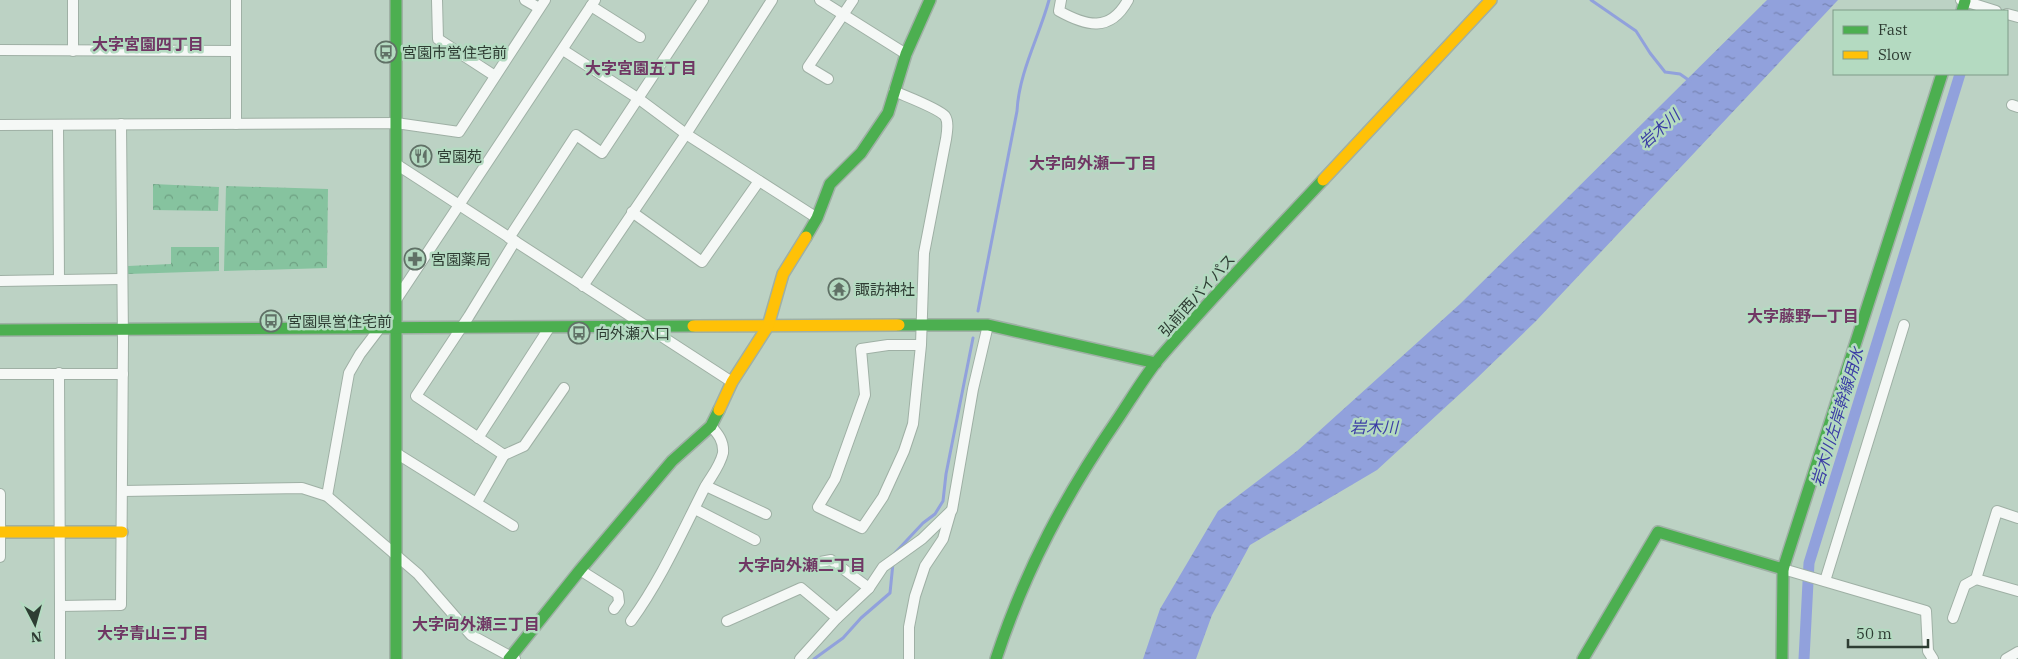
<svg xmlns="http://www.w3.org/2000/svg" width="2018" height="659" font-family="'IBM Plex Serif','Noto Sans JP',serif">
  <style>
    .park { fill: url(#park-crowns) }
    .water { fill: url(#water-ripples) }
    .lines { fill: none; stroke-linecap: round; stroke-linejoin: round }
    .stream { stroke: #91a1dc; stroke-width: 3 }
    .canal { stroke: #91a1dc; stroke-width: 11 }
    .street-casing { stroke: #9fb0a5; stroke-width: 12 }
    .fast-casing { stroke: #9fb0a5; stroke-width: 14 }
    .slow-casing { stroke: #9fb0a5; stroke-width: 14 }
    .street { stroke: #f5f8f6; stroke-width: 10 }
    .fast { stroke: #4caf50; stroke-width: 11 }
    .slow { stroke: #ffc107; stroke-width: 11 }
    .labels { text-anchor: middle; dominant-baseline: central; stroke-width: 5; stroke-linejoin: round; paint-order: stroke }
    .poi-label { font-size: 15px; fill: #2e3d33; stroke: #b4dac1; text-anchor: start }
    .street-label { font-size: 15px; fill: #2e3d33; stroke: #b4dac1 }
    .neighbourhood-label { font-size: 16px; font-weight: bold; fill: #703764; stroke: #b4dac1 }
    .water-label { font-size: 16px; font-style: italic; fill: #3b3da5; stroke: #b4dac1 }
  </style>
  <defs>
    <pattern id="park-crowns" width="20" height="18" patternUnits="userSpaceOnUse" patternTransform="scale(1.25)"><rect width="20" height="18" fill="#86c39f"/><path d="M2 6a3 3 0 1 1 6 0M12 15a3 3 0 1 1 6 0" fill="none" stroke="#6ea082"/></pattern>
    <pattern id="water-ripples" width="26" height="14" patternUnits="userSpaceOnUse" patternTransform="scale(1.25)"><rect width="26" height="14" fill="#91a1dc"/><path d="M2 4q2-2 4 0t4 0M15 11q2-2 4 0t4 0" fill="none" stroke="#7784b3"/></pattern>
  </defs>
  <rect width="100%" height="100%" fill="#bcd2c4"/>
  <!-- park -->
  <g class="park">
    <path d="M153 184 219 187 218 211 153 210Z"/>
    <path d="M226 186 328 189 327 268 224 271Z"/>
    <path d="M171 247H219V271L128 274V266L171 264Z"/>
  </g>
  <!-- water -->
  <path class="water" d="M1767 0H1838L1536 321 1475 380 1377 470 1250 545 1212 615 1196 659H1143L1160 609 1218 511 1297 451 1460 304Z"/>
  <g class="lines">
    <!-- stream -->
    <g class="stream">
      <path d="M1591 0 1636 31 1650 53 1665 72 1680 74 1690 81"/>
      <path d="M978 311 1017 111C1019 72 1039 37 1049 0"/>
      <path d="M894 554 923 523 935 514 943 501 946 474 973 338"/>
      <path d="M814 659 843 638 861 618 890 593 893 563"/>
    </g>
    <!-- canal -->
    <path class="canal" d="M1804 659 1809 563 1960 74"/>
    <!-- street casing -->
    <g class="street-casing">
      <g id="street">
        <path d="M236 0V124"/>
        <path d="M437 0 438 39 495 76"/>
        <path d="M525 0 539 8"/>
        <path d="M820 0 906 54"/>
        <path d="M1061 0 1059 11C1086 26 1110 33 1128 0"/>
        <path d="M1961 0 1996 11"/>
        <path d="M591 6 640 37"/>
        <path d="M2007 14 2018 17"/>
        <path d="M0 50 236 51"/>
        <path d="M563 50 639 99 686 134 817 218"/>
        <path d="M73 51V0"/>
        <path d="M828 79 808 67 853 0"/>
        <path d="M894 91C905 96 938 108 945 116 949 122 947 132 946 139L924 253 921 345 913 424 904 451 883 497 862 528 818 507 835 479 865 395 861 349 888 345H921"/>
        <path d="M2012 105 2018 107"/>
        <path d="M0 125 396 123 459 132 545 0"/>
        <path d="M58 125 59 280"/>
        <path d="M396 164 732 382"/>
        <path d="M632 212 702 262 759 181"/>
        <path d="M509 238 576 135 602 153 703 0"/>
        <path d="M515 241 469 316 416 396 504 455 524 446 564 388"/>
        <path d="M0 281 122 279"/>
        <path d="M583 286 686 134 772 0"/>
        <path d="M396 300 595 0"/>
        <path d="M59 373 60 606"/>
        <path d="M0 374H123"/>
        <path d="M478 438 549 328"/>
        <path d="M396 453 513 526"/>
        <path d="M706 486 766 514"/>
        <path d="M123 491 302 488 327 496 418 574 471 635 515 659"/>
        <path d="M0 494V557"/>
        <path d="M327 496 349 373 360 354 379 329"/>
        <path d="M477 502 504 455"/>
        <path d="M695 509 755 540"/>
        <path d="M2018 518 1997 511 1976 579 2018 591"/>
        <path d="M810 564 831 560 869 588"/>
        <path d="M1783 569 1926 611 1928 651 1933 659"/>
        <path d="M580 570 618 594 619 602 614 609"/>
        <path d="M1825 581 1904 325"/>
        <path d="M1953 618 1965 585 1976 579"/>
        <path d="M631 621C661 580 682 532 705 487 712 475 720 466 723 453 724 441 718 434 711 426"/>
        <path d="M727 621 801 588 837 618"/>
        <path d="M60 659V606L121 605 123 341 121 124"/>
        <path d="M800 659 837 618 869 588 883 567 922 539 952 510 973 389 988 325"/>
        <path d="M909 659V627L915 596 925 566 943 539 951 511"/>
        <path d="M2006 659 2018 652"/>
      </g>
    </g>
    <!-- fast casing -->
    <g class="fast-casing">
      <g id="fast">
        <path d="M396 0V659"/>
        <path d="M1962 11 1965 1"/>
        <path d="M806 237 817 218 830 184 861 153 888 113 906 54 930 0"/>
        <path d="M899 325H988L1156 363"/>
        <path d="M0 330 693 326"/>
        <path d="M509 659 580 570 672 461 711 426 719 410"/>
        <path d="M996 659C1025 570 1066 494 1119 417 1131 399 1143 379 1157 361 1210 299 1267 240 1323 180"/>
        <path d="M1583 659 1658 532 1783 569"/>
        <path d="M1782 659 1783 569 1942 74"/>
      </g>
    </g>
    <!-- slow casing -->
    <g class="slow-casing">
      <g id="slow">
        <path d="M1323 180 1491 0"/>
        <path d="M693 326 899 325"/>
        <path d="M719 410 732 382 768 326 783 274 806 237"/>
        <path d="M0 532H122"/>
      </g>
    </g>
    <!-- street -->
    <use href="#street" class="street"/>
    <!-- fast -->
    <use href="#fast" class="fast"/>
    <!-- slow -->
    <use href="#slow" class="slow"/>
  </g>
  <!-- icons -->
  <defs>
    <g id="bus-ring" transform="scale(1.125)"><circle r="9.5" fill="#b4dac1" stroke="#607166" stroke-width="1.5"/><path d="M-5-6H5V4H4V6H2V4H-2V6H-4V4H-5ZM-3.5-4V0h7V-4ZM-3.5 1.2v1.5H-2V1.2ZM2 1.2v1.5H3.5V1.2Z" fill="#607166"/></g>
    <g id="restaurant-ring" transform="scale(1.125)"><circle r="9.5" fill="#b4dac1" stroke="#607166" stroke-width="1.5"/><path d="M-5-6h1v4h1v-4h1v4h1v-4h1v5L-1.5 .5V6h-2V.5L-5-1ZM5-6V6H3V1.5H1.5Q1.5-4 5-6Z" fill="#607166"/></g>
    <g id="pharmacy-ring" transform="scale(1.125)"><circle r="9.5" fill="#b4dac1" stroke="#607166" stroke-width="1.5"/><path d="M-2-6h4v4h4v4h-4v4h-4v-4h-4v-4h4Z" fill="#607166"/></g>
    <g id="temple-ring" transform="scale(1.125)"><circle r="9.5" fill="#b4dac1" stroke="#607166" stroke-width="1.5"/><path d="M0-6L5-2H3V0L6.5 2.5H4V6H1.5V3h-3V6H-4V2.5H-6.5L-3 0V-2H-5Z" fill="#607166"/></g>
  </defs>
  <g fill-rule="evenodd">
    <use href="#bus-ring" x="386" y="52"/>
    <use href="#restaurant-ring" x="421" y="156"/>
    <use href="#pharmacy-ring" x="415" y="259"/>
    <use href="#temple-ring" x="839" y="289"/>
    <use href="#bus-ring" x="271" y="321"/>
    <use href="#bus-ring" x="579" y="333"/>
  </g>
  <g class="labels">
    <!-- poi labels -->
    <g class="poi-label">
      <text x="402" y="52">宮園市営住宅前</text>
      <text x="437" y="156">宮園苑</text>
      <text x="431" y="259">宮園薬局</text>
      <text x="855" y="289">諏訪神社</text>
      <text x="287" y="321">宮園県営住宅前</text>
      <text x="595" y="333">向外瀬入口</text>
    </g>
    <!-- street labels -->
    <g class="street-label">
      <text transform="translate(1197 295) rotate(-48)">弘前西バイパス</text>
    </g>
    <!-- neighbourhood labels -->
    <g class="neighbourhood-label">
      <text x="148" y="44">大字宮園四丁目</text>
      <text x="641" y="68">大字宮園五丁目</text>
      <text x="1093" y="163">大字向外瀬一丁目</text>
      <text x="1803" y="316">大字藤野一丁目</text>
      <text x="802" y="565">大字向外瀬二丁目</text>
      <text x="476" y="624">大字向外瀬三丁目</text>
      <text x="153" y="633">大字青山三丁目</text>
    </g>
    <!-- water labels -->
    <g class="water-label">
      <text transform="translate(1659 129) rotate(-42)">岩木川</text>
      <text transform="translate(1837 417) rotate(-73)">岩木川左岸幹線用水</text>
      <text x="1374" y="427">岩木川</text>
    </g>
  </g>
  <!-- legend -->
  <rect x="1833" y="10" width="175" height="65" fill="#b4dac1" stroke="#7e9b88"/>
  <rect x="1843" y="26" width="25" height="8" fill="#4caf50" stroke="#7e9b88"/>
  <text x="1878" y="35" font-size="15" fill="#2e3d33">Fast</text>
  <rect x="1843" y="51" width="25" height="8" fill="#ffc107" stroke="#7e9b88"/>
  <text x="1878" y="60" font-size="15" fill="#2e3d33">Slow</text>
  <!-- north arrow -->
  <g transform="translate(35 624) rotate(174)" stroke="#b4dac1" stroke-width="4" paint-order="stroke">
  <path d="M0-4L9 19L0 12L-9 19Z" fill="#2e3d33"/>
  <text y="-8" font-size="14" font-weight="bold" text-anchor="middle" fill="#2e3d33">N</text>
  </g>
  <!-- scale -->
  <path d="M1848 639v8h80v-8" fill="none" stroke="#2e3d33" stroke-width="2.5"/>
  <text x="1856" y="639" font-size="15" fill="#2e3d33" stroke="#b4dac1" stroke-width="4" paint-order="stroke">50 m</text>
</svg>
